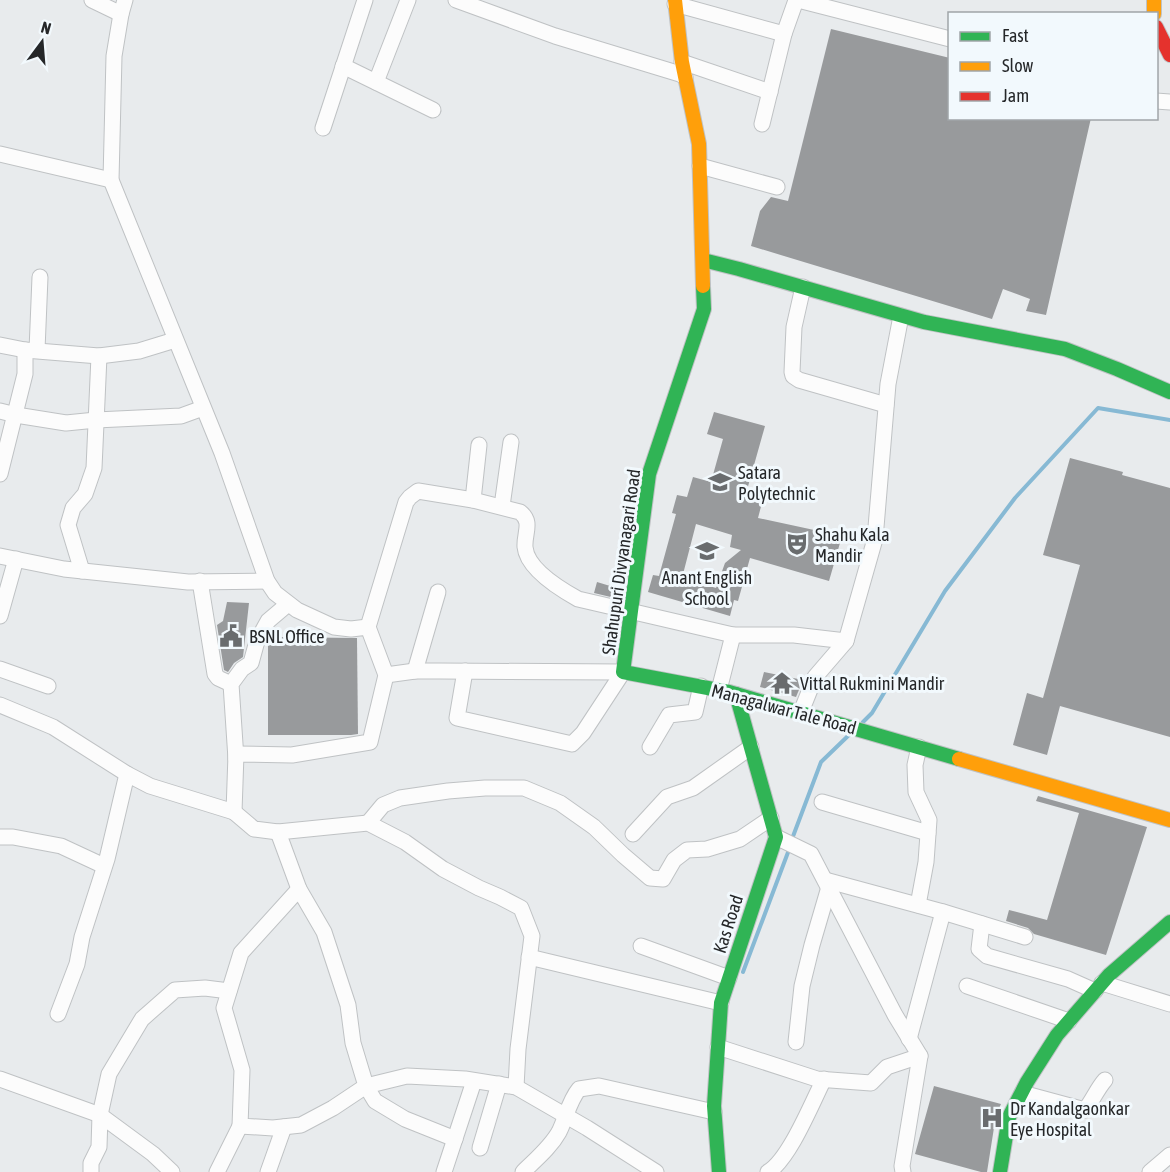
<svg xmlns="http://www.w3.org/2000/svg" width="1170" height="1172" font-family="'Asap Condensed',sans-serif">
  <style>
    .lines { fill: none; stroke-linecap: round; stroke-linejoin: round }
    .stream { stroke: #87b9d4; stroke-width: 4 }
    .building { fill: #989a9c; fill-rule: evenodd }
    .street-casing { stroke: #bfc2c4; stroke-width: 17 }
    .fast-casing { stroke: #bfc2c4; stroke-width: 16 }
    .slow-casing { stroke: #bfc2c4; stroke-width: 16 }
    .jam-casing { stroke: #bfc2c4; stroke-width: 16 }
    .street { stroke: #fcfcfc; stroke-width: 15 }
    .fast { stroke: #30b455; stroke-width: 14 }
    .slow { stroke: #ff9f0a; stroke-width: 14 }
    .jam { stroke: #e5322d; stroke-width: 14 }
    .labels { text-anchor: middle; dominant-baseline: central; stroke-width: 6; stroke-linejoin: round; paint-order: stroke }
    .poi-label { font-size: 18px; fill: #252729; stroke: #f2f9fd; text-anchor: start }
    .street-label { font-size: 18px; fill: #252729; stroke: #f2f9fd }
  </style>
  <rect width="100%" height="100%" fill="#e8ebed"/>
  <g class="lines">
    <!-- stream -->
    <g class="stream">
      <path d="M863 722 872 713 945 591 1015 498 1098 408 1170 420"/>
      <path d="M792 839 821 762 849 735"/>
      <path d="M743 972 790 847"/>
    </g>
  </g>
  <!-- building -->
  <g class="building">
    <path d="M831 29 950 58V118H1091L1046 315 1026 311 1030 299 1003 289 992 319 751 246 760 211 771 197 788 201Z"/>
    <path d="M714 412 765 426 747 490 764 495 758 518 842 536 829 581 750 558 738 601 734 600 730 616 648 592 653 575 659 576 676 514 672 513 677 495 687 497 693 477 711 482 723 439 707 434ZM696 524 732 535 730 547 741 550 725 563 716 588 682 578Z"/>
    <path d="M1070 458 1123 472 1122 475 1170 488V737L1060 706 1047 755 1013 745 1027 693 1043 698 1080 565 1043 555Z"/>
    <path d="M597 582 620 589 619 599 594 593Z"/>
    <path d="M227 602 249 603 243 657 234 663 228 672 224 670 217 625 223 621Z"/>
    <path d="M270 637 357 638 358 734 351 735H268V641Z"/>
    <path d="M764 672 803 680 796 697 760 687Z"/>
    <path d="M1038 796 1147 827 1106 955 1034 934 1028 928 1006 921 1009 910 1047 920 1079 813 1036 801Z"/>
    <path d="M934 1086 1001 1104 996 1115 987 1172H981L915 1154Z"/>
  </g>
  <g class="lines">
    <!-- street casing -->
    <g class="street-casing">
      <g id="street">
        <path d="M92 0 121 14"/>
        <path d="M456 0 555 36 680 74 685 77"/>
        <path d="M798 0 950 39"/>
        <path d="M675 4 784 34"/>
        <path d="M682 62 770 92"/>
        <path d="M343 66 433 110"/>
        <path d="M376 82 408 0"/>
        <path d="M1156 101 1170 102"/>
        <path d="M762 124 784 34 795 3 797 0"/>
        <path d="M323 128 365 0"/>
        <path d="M0 154 111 180"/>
        <path d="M700 166 777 187"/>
        <path d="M803 287 794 327 792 372 793 376 799 380 886 405"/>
        <path d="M0 345 25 350 99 356 139 351 175 340"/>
        <path d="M37 350 40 277"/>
        <path d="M0 411 16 415 66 423 96 420 181 416 203 408"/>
        <path d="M0 474 25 374V350"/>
        <path d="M473 500 479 445"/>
        <path d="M502 506 511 442"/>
        <path d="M0 556 64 569 188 582 267 581"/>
        <path d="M82 571 68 525 73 508 85 494 94 468 99 356"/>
        <path d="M200 581 215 674 218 678 231 684"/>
        <path d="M0 616 16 559"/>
        <path d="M368 627 406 502 410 497 418 491 473 500 520 512C533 522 524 533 525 547 527 569 560 589 578 599L733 635H794L846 641"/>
        <path d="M0 669 48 686"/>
        <path d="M415 671 438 592"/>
        <path d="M465 671 457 718 572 744 583 733 623 672"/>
        <path d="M386 675 415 671H439L623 672"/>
        <path d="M719 690 733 635"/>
        <path d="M0 705 53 727 127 774 150 786 234 812 236 754 292 755 370 742 386 675 368 627 351 629 334 627 297 610 275 593 267 581 222 453 111 180 114 56 121 14 125 0"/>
        <path d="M801 712 815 677 846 641 875 539 888 384 901 316"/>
        <path d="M650 747 669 715 695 712 701 686"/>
        <path d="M236 759 231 684 242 669 251 663 257 641 268 621 288 604"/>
        <path d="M822 802 928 833"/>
        <path d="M234 812 254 829 278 832 368 823 405 842 443 869 479 888 500 897 521 908 532 936 518 1049 516 1087"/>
        <path d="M368 823 383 805 400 798 448 791 485 788H524L560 803 594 827 623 855 650 878 663 879 674 860 687 850 707 849 740 839 771 818"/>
        <path d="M278 832 299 889"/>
        <path d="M633 834 667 797 693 788 751 747"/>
        <path d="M0 837H13L61 846 104 866"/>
        <path d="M776 837 811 854 895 1015 920 1056 902 1166 903 1172"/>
        <path d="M825 880 943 912 1025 937"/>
        <path d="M918 905 926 862 929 820 916 792 915 765 919 747"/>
        <path d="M982 924 979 949 987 956 1068 979 1095 991"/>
        <path d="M641 946 729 978"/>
        <path d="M529 957 721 1003"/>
        <path d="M1102 983 1170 1004"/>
        <path d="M967 986 1069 1021"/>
        <path d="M58 1014 77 964 82 937 107 859 127 774"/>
        <path d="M909 1039 943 912"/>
        <path d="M796 1042 802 986 812 945 829 887"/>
        <path d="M718 1047 817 1079 871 1083 887 1067 920 1056"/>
        <path d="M0 1079 100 1115 153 1154 172 1172"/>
        <path d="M1022 1093 1085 1110C1093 1100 1097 1089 1105 1080"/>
        <path d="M455 1139 405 1119 375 1101 366 1086 353 1043 348 1005 324 932 299 889 241 953 224 1008 242 1070 240 1126 273 1128 301 1125 333 1108 366 1086 407 1076 465 1079 516 1087 587 1128 656 1172"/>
        <path d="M480 1148 499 1084"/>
        <path d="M91 1172V1163L99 1147 100 1115 109 1074 142 1019 175 990 205 988 229 991"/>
        <path d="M217 1172 240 1126"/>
        <path d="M268 1172 284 1127"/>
        <path d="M444 1172 474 1081"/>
        <path d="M523 1172C535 1160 550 1148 559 1132 566 1118 569 1101 579 1089L599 1086 714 1112"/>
        <path d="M768 1172C789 1160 812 1103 824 1079"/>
        <path d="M1150 1172 1170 1155"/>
      </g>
    </g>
    <!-- fast casing -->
    <g class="fast-casing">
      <g id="fast">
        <path d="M703 260 739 269 924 322 1065 349 1117 369 1170 392"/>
        <path d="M703 286 704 309 649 474 623 672 729 692 959 759"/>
        <path d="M719 1172 714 1106 721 1003 776 837 736 694"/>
        <path d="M1000 1172 1009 1117 1027 1082 1057 1035 1109 975 1170 922"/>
      </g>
    </g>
    <!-- slow casing -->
    <g class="slow-casing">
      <g id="slow">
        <path d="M675 0 682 62 699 144 703 286"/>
        <path d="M1154 0V14"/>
        <path d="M959 759 1170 820"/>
      </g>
    </g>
    <!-- jam casing -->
    <g class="jam-casing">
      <path id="jam" d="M1156 27 1170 55"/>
    </g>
    <!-- street -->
    <use href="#street" class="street"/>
    <!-- fast -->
    <use href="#fast" class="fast"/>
    <!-- slow -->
    <use href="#slow" class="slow"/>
    <!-- jam -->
    <use href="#jam" class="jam"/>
  </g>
  <!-- icons -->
  <defs>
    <g id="university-bare" transform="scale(1.8)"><path d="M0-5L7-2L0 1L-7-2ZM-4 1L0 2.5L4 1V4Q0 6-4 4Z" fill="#696c6e" stroke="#f2f9fd" stroke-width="2.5" paint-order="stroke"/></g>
    <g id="theatre-bare" transform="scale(1.8)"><path d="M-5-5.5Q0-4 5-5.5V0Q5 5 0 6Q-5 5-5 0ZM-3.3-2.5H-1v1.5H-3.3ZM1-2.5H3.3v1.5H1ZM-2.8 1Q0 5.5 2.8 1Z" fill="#696c6e" stroke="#f2f9fd" stroke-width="2.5" paint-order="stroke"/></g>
    <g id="school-bare" transform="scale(1.8)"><path d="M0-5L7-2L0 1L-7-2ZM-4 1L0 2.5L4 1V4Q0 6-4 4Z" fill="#696c6e" stroke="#f2f9fd" stroke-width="2.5" paint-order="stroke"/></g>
    <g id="civic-bare" transform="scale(1.8)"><path d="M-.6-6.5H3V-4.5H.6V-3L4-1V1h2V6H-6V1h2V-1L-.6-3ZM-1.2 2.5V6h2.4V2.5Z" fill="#696c6e" stroke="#f2f9fd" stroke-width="2.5" paint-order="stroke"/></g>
    <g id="temple-bare" transform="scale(1.8)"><path d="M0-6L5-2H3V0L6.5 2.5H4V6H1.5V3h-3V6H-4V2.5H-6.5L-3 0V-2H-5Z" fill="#696c6e" stroke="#f2f9fd" stroke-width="2.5" paint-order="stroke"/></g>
    <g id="hospital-bare" transform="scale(1.8)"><path d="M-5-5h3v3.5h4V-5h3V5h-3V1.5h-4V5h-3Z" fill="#696c6e" stroke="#f2f9fd" stroke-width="2.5" paint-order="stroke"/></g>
  </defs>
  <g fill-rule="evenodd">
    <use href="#university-bare" x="720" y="482"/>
    <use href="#theatre-bare" x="797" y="544"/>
    <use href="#school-bare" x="707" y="551"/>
    <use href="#civic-bare" x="231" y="636"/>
    <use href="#temple-bare" x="782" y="683"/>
    <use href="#hospital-bare" x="992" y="1118"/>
  </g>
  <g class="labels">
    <!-- poi labels -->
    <g class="poi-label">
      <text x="738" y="472">Satara<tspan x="738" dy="21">Polytechnic</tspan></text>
      <text x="815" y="534">Shahu Kala<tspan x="815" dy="21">Mandir</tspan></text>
      <text x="707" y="577" text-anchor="middle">Anant English<tspan x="707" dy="21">School</tspan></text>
      <text x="249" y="636">BSNL Office</text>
      <text x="800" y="683">Vittal Rukmini Mandir</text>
      <text x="1010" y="1108">Dr Kandalgaonkar<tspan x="1010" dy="21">Eye Hospital</tspan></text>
    </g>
    <!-- street labels -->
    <g class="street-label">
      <text transform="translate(621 562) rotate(-82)">Shahupuri Divyanagari Road</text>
      <text transform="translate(784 709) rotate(15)">Managalwar Tale Road</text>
      <text transform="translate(728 924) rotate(-72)">Kas Road</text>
    </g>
  </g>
  <!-- legend -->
  <rect x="948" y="12" width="210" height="108" fill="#f2f9fd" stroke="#a0a5a8" stroke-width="1.5"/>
  <rect x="960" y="32" width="30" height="9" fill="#30b455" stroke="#a0a5a8" stroke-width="1.5"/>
  <text x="1002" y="42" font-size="18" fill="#252729">Fast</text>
  <rect x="960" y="62" width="30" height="9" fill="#ff9f0a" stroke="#a0a5a8" stroke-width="1.5"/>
  <text x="1002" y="72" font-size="18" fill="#252729">Slow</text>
  <rect x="960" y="92" width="30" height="9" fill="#e5322d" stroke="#a0a5a8" stroke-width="1.5"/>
  <text x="1002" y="102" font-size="18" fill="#252729">Jam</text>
  <!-- north arrow -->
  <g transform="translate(42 42) rotate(16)" stroke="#f2f9fd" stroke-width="4.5" paint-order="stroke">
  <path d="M0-4.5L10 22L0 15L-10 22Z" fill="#252729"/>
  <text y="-9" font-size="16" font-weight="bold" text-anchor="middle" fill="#252729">N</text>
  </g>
</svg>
